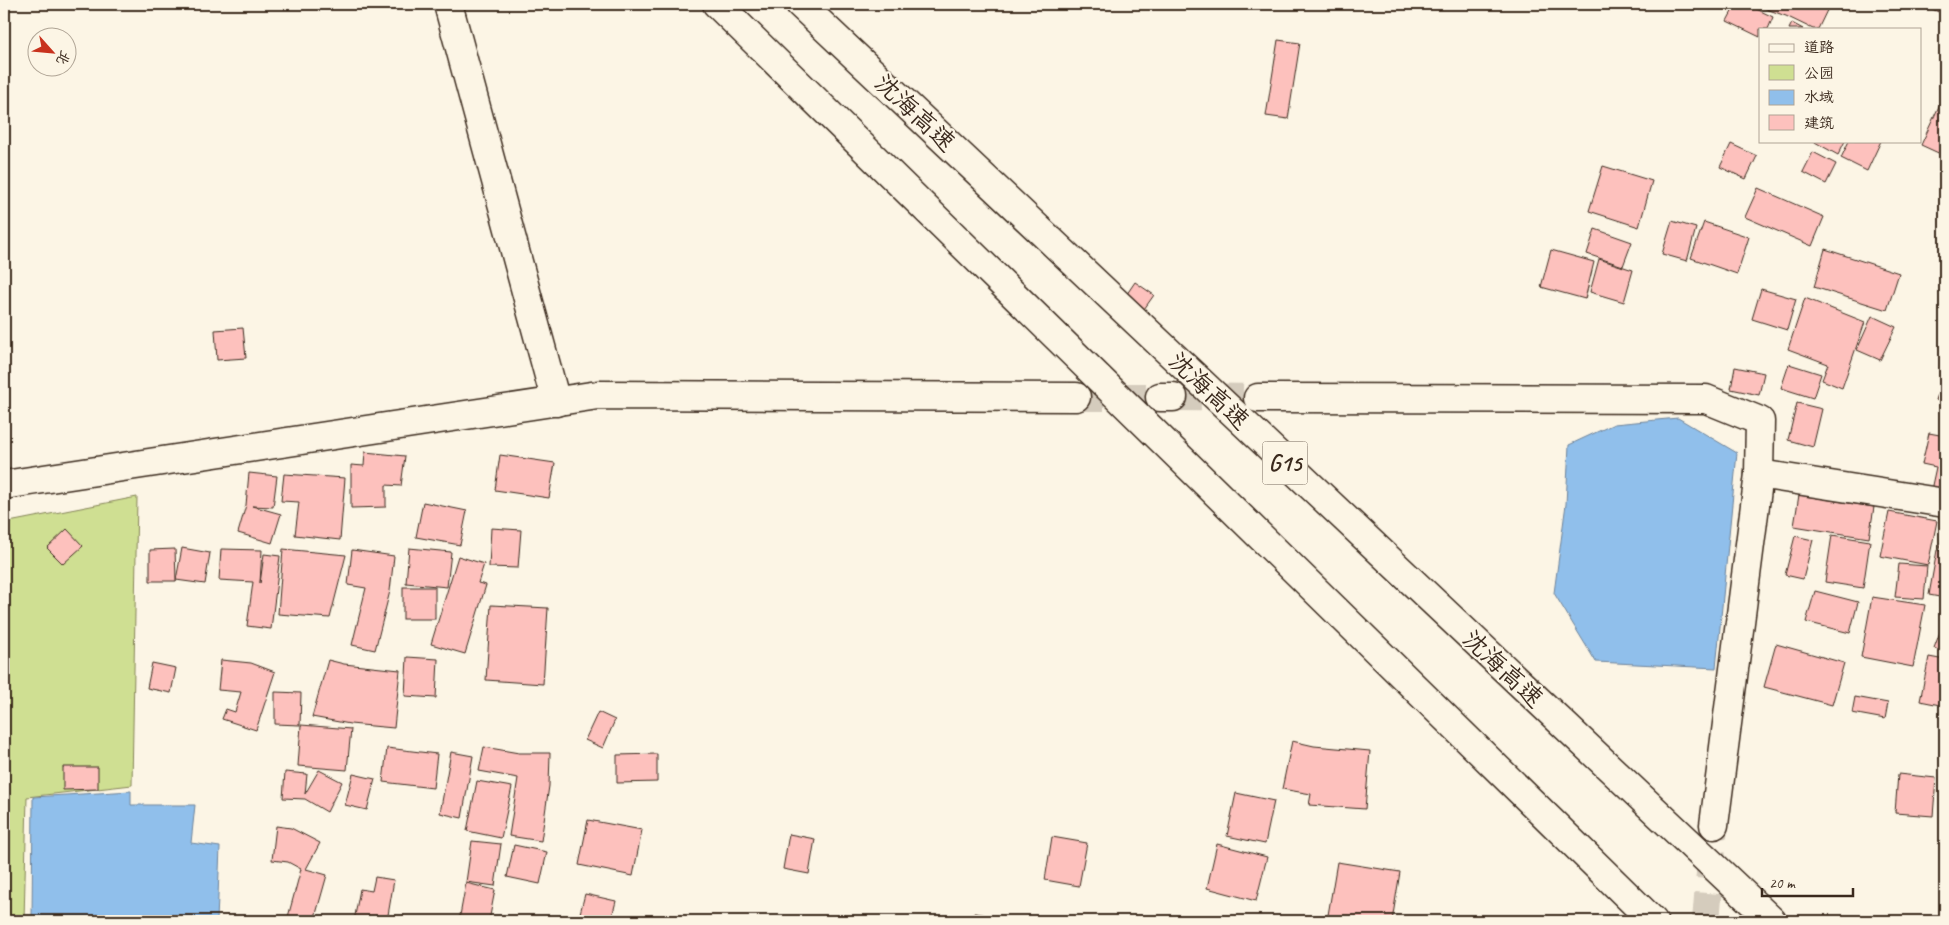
<svg xmlns="http://www.w3.org/2000/svg" width="1949" height="925" font-family="Caveat,'LXGW WenKai TC',sans-serif">
  <style>
    .green { fill: #cfdf92; stroke: #858458 }
    .water { fill: #90bfeb; stroke: #6e8399 }
    .building { fill: #fdc1bd; stroke: #3b2a1e }
    .lines { fill: none; stroke-linecap: round; stroke-linejoin: round }
    .street-tunnel { stroke: #d5ccbd; stroke-width: 28; stroke-dasharray: 28 14; stroke-linecap: butt }
    .street-casing { stroke: #3b2a1e; stroke-width: 31 }
    .highway-casing { stroke: #3b2a1e; stroke-width: 31 }
    .street { stroke: #fcf5e5; stroke-width: 28 }
    .highway { stroke: #fcf5e5; stroke-width: 28 }
    .labels { text-anchor: middle; dominant-baseline: central; stroke-width: 4.5; stroke-linejoin: round; paint-order: stroke }
    .shield { fill: #fcf5e5; stroke: #75675a; stroke-width: 1 }
    .shield-label { font-size: 24px; font-weight: bold; fill: #3b2a1e }
    .street-label { font-size: 25px; fill: #3b2a1e; stroke: #fcf5e5 }
  </style>
  <rect width="100%" height="100%" fill="#fcf5e5"/>
  <filter id="ink" filterUnits="userSpaceOnUse"><feTurbulence type="fractalNoise" baseFrequency=".02" numOctaves="2"/><feDisplacementMap in="SourceGraphic" scale="10" xChannelSelector="R" yChannelSelector="G"/><feConvolveMatrix kernelMatrix="1 2 1 2 8 2 1 2 1" color-interpolation-filters="sRGB"/></filter>
  <g filter="url(#ink)">
    <!-- green -->
    <path class="green" d="M137 497 132 785 27 797 24 921H4V523Z"/>
    <!-- water -->
    <g class="water">
      <path d="M1678 418 1737 453 1716 668 1596 662 1554 593 1566 504 1569 445 1614 424Z"/>
      <path d="M131 791V805H195L191 843 220 847 217 921H32L33 797Z"/>
    </g>
    <!-- building -->
    <g class="building">
      <path d="M1736 4H1746L1773 17 1768 29H1760V37L1727 21Z"/>
      <path d="M1752 4H1830L1818 29H1813L1786 16Z"/>
      <path d="M1932 4H1945V15L1930 8Z"/>
      <path d="M1792 23 1803 29H1789Z"/>
      <path d="M1278 40 1300 43 1288 119 1266 116Z"/>
      <path d="M1940 104 1945 107V156L1921 145Z"/>
      <path d="M1813 141H1845L1838 155Z"/>
      <path d="M1849 141H1881L1867 171 1841 158Z"/>
      <path d="M1731 144 1757 156 1746 179 1720 167Z"/>
      <path d="M1813 152 1836 164 1826 184 1803 172Z"/>
      <path d="M1603 166 1652 181 1639 227 1589 211Z"/>
      <path d="M1758 188 1824 217 1812 246 1745 217Z"/>
      <path d="M1672 221 1696 228 1687 261 1662 254Z"/>
      <path d="M1704 222 1749 237 1737 274 1691 258Z"/>
      <path d="M1595 229 1632 242 1623 266 1587 254Z"/>
      <path d="M1825 249 1899 273 1887 310 1814 287Z"/>
      <path d="M1551 250 1594 262 1585 299 1541 287Z"/>
      <path d="M1599 259 1633 270 1624 302 1590 292Z"/>
      <path d="M1135 282 1154 295 1130 329 1112 316Z"/>
      <path d="M1761 289 1796 299 1787 330 1752 319Z"/>
      <path d="M1805 298 1865 322 1842 388 1822 380 1828 364 1788 349Z"/>
      <path d="M1872 316 1896 327 1880 360 1857 350Z"/>
      <path d="M243 328 246 358 217 360 215 330Z"/>
      <path d="M1789 364 1821 374 1813 398 1781 388Z"/>
      <path d="M1735 367 1764 373 1759 395 1731 389Z"/>
      <path d="M1945 374V403L1936 400Z"/>
      <path d="M1797 403 1822 409 1813 447 1788 440Z"/>
      <path d="M1929 433 1945 436V493L1931 490 1936 467 1922 464Z"/>
      <path d="M365 452 405 456 401 486 386 485V507L351 508V465L364 466Z"/>
      <path d="M500 455 555 463 549 498 495 490Z"/>
      <path d="M249 473 277 476 273 507 252 506 281 514 272 543 238 533 246 505Z"/>
      <path d="M284 474 345 478 340 540 295 535 299 502 281 501Z"/>
      <path d="M1799 495 1874 507 1869 538 1794 526Z"/>
      <path d="M423 502 467 511 460 545 416 537Z"/>
      <path d="M1889 512 1937 521 1928 565 1880 556Z"/>
      <path d="M1945 523V549L1940 548Z"/>
      <path d="M491 528 521 530 518 568 489 567Z"/>
      <path d="M67 529 83 546 63 564 47 548Z"/>
      <path d="M1832 535 1870 541 1863 588 1825 582Z"/>
      <path d="M1795 536 1813 540 1803 579 1785 575Z"/>
      <path d="M182 548 210 553 205 584 176 580Z"/>
      <path d="M409 548 451 552 447 587 406 583Z"/>
      <path d="M175 549 176 581H150V550Z"/>
      <path d="M221 549 262 550 260 583 264 554 280 556 271 629 247 626 253 582 219 580Z"/>
      <path d="M283 549 346 555 330 618 278 614Z"/>
      <path d="M352 550 394 556 390 591 375 650 352 645 366 588 348 585Z"/>
      <path d="M1937 550 1945 552V598L1929 595Z"/>
      <path d="M458 556 484 564 478 583 486 585 465 654 431 644Z"/>
      <path d="M1899 564 1927 566 1924 599 1895 597Z"/>
      <rect x="403" y="587" width="32" height="32"/>
      <path d="M1815 591 1858 602 1850 633 1806 622Z"/>
      <path d="M1872 597 1925 605 1913 667 1861 657Z"/>
      <path d="M491 605 548 608 543 684 486 680Z"/>
      <path d="M1945 619V653L1934 648Z"/>
      <path d="M1776 644 1844 663 1832 705 1764 687Z"/>
      <path d="M407 657 438 659 436 698 405 696Z"/>
      <path d="M1929 657 1945 660V706L1920 701Z"/>
      <path d="M221 660 251 663 275 672 256 730 222 719 226 709 235 712 241 692 218 690Z"/>
      <path d="M328 660 344 664 400 670 394 728 350 724 312 717Z"/>
      <path d="M152 663 176 668 171 693 147 688Z"/>
      <path d="M275 692 301 693 300 725 275 724Z"/>
      <path d="M1855 697 1888 703 1885 719 1852 713Z"/>
      <path d="M598 712 615 720 603 748 585 740Z"/>
      <path d="M301 725 351 729 347 770 298 766Z"/>
      <path d="M1292 741 1314 746 1370 751 1365 809 1309 805 1311 794 1282 789Z"/>
      <path d="M484 747 519 753H550L549 786 541 841 509 836 518 778 479 771Z"/>
      <path d="M387 748 437 754 433 788 383 782Z"/>
      <path d="M451 752 473 756 462 818 440 813Z"/>
      <path d="M657 754V782L617 783V755Z"/>
      <path d="M63 767H98V789L63 790Z"/>
      <path d="M319 770 342 782 327 812 305 799 283 798 285 772 307 774 305 794Z"/>
      <path d="M353 774 375 779 367 810 345 805Z"/>
      <path d="M1898 774 1936 778 1933 816 1895 813Z"/>
      <path d="M477 781 512 787 501 838 467 831Z"/>
      <path d="M1236 793 1274 801 1265 844 1227 836Z"/>
      <path d="M588 820 642 830 633 876 579 865Z"/>
      <path d="M276 826 291 828 320 843 306 869 327 875 314 921H302L288 917 301 869 288 862 272 860Z"/>
      <path d="M789 834 815 839 809 874 783 869Z"/>
      <path d="M1052 837 1087 843 1079 886 1045 880Z"/>
      <path d="M472 841 501 844 495 886 466 882Z"/>
      <path d="M1217 844 1267 857 1256 901 1207 888Z"/>
      <path d="M514 845 547 852 540 884 507 877Z"/>
      <path d="M1337 862 1400 872 1392 921H1327Z"/>
      <path d="M375 877 394 880 387 921H354L360 889 372 891Z"/>
      <path d="M466 883 495 890 489 921H459Z"/>
      <path d="M585 894 616 901 611 921H578Z"/>
      <path d="M974 913 1029 921H973Z"/>
    </g>
    <g class="lines">
      <!-- street-tunnel -->
      <g class="street-tunnel">
        <path d="M1076 397H1160"/>
        <path d="M1173 397 1258 398"/>
        <path d="M1706 921 1714 825"/>
      </g>
      <!-- street casing -->
      <g class="street-casing">
        <g id="street">
          <path d="M448 4 556 402"/>
          <path d="M1160 397H1173"/>
          <path d="M1258 398 1706 399 1760 421 1759 474 1714 825"/>
          <path d="M1759 474 1945 503"/>
          <path d="M4 485 598 395 1076 397"/>
        </g>
      </g>
      <!-- highway casing -->
      <g class="highway-casing">
        <g id="highway">
          <path d="M717 4 1653 921"/>
          <path d="M800 4 1772 921"/>
        </g>
      </g>
      <!-- street -->
      <use href="#street" class="street"/>
      <!-- highway -->
      <use href="#highway" class="highway"/>
    </g>
  </g>
  <g class="labels">
    <!-- shield labels -->
    <rect class="shield" x="1262.5" y="441.5" width="45" height="43" rx="4"/>
    <g class="shield-label">
      <text x="1285" y="463">G15</text>
    </g>
    <!-- street labels -->
    <g class="street-label">
      <text transform="translate(915 113) rotate(43)">沈海高速</text>
      <text transform="translate(1209 391) rotate(43)">沈海高速</text>
      <text transform="translate(1503 669) rotate(43)">沈海高速</text>
    </g>
  </g>
  <!-- margin -->
  <rect width="1949" height="925" fill="none" stroke="#fcf5e5" stroke-width="20"/>
  <rect x="10" y="10" width="1929" height="905" fill="none" stroke="#3b2a1e" stroke-width="2" filter="url(#ink)"/>
  <!-- legend -->
  <rect x="1759" y="28" width="162" height="115" fill="#fcf5e5" stroke="#afa495"/>
  <rect x="1769" y="44" width="25" height="8" fill="#fcf5e5" stroke="#afa495"/>
  <text x="1804" y="52" font-size="15" fill="#3b2a1e">道路</text>
  <rect x="1769" y="65" width="25" height="15" fill="#cfdf92" stroke="#afa495"/>
  <text x="1804" y="78" font-size="15" fill="#3b2a1e">公园</text>
  <rect x="1769" y="90" width="25" height="15" fill="#90bfeb" stroke="#afa495"/>
  <text x="1804" y="102" font-size="15" fill="#3b2a1e">水域</text>
  <rect x="1769" y="115" width="25" height="15" fill="#fdc1bd" stroke="#afa495"/>
  <text x="1804" y="128" font-size="15" fill="#3b2a1e">建筑</text>
  <!-- north arrow -->
  <g transform="translate(52 52) rotate(117)"><circle r="24" fill="#fcf5e5" stroke="#afa495"/>
  <path d="M0-4L9 19L0 12L-9 19Z" fill="#c8321e"/>
  <text y="-8" font-size="14" font-weight="bold" text-anchor="middle" fill="#3b2a1e">北</text>
  </g>
  <!-- scale -->
  <path d="M1762 888v8h91v-8" fill="none" stroke="#3b2a1e" stroke-width="2.5"/>
  <text x="1769" y="888" font-size="15" fill="#3b2a1e" stroke="#fcf5e5" stroke-width="4" paint-order="stroke">20 m</text>
</svg>
